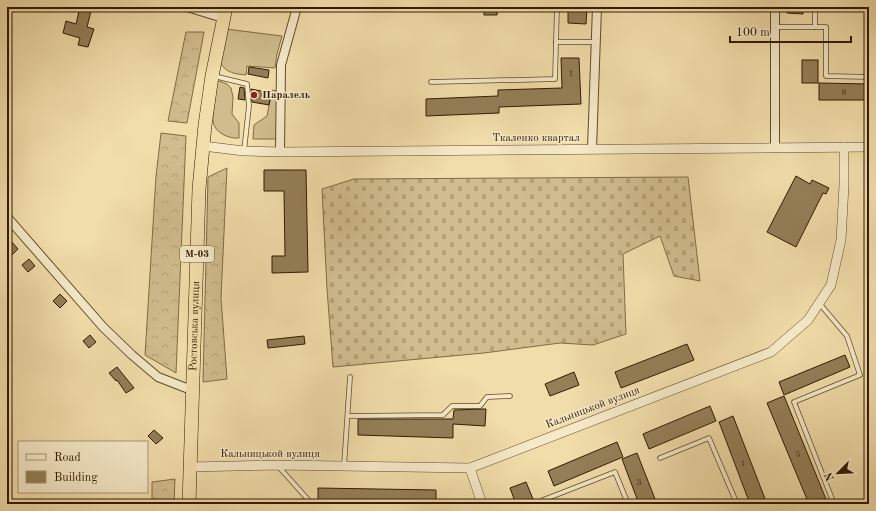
<svg xmlns="http://www.w3.org/2000/svg" width="876" height="511" font-family="'Old Standard TT',serif">
  <style>
    .grass { fill: #d0bc8d; stroke: #806b46 }
    .forest { fill: url(#forest-crowns); stroke: #806b46 }
    .cemetery { fill: url(#cemetery-stones); stroke: #806b46 }
    .building { fill: #947f58; stroke: #301a00 }
    .lines { fill: none; stroke-linecap: round; stroke-linejoin: round }
    .service-casing { stroke: #604b2a; stroke-width: 5.5 }
    .minor-casing { stroke: #604b2a; stroke-width: 10 }
    .tertiary-casing { stroke: #604b2a; stroke-width: 10 }
    .trunk-casing { stroke: #301a00; stroke-width: 14 }
    .service { stroke: #f6e9c8; stroke-width: 4 }
    .minor { stroke: #f6e9c8; stroke-width: 8 }
    .tertiary { stroke: #f6e9c8; stroke-width: 9 }
    .trunk { stroke: #f1ddaa; stroke-width: 13 }
    .poi-dot { fill: #8f2418; stroke: #f6e9c8; stroke-width: 1.5 }
    .labels { text-anchor: middle; dominant-baseline: central; stroke-width: 3; stroke-linejoin: round; paint-order: stroke }
    .number-label { font-size: 9px; fill: #493316 }
    .shield { fill: #f6e9c8; stroke: #6b583c; stroke-width: 1 }
    .shield-label { font-size: 10px; font-weight: bold; fill: #301a00 }
    .poi-label { font-size: 11px; font-weight: bold; fill: #301a00; stroke: #f6e9c8; text-anchor: start }
    .street-label { font-size: 11px; fill: #301a00; stroke: #f6e9c8 }
  </style>
  <defs>
    <pattern id="forest-crowns" width="20" height="18" patternUnits="userSpaceOnUse"><rect width="20" height="18" fill="#d0bc8d"/><path d="M2 6a3 3 0 1 1 6 0M12 15a3 3 0 1 1 6 0" fill="none" stroke="#b3a178"/></pattern>
    <pattern id="cemetery-stones" width="16" height="16" patternUnits="userSpaceOnUse"><rect width="16" height="16" fill="#d0bc8d"/><path d="M2 7V4a2 2 0 0 1 4 0v3zM10 15v-3a2 2 0 0 1 4 0v3z" fill="#b3a178"/></pattern>
  </defs>
  <rect width="100%" height="100%" fill="#f1ddaa"/>
  <filter id="stains"><feTurbulence type="fractalNoise" baseFrequency=".005" numOctaves="4"/><feColorMatrix values="0 0 0 0 .2 0 0 0 0 .09 0 0 0 0 .02 0 0 0 .5 -.17"/></filter>
  <radialGradient id="worn" r=".72"><stop offset=".6" stop-color="#630" stop-opacity="0"/><stop offset="1" stop-color="#630" stop-opacity=".3"/></radialGradient>
  <!-- grass -->
  <g class="grass">
    <path d="M226 29 282 36 277 54 275 68 247 66 246 75C235 74 227 73 221 64Z"/>
    <path d="M219 81 227 84 231 88 233 97 232 114 239 123V138C229 139 215 133 213 122 212 117 216 94 216 87L217 83Z"/>
    <path d="M272 90 277 91V139H253L254 125 267 116Z"/>
  </g>
  <!-- forest -->
  <g class="forest">
    <path d="M186 32H204L187 123 168 121Z"/>
    <path d="M161 133 186 136 176 373 145 355 156 176Z"/>
    <path d="M227 168 221 298 227 379 203 382 208 177Z"/>
    <path d="M175 479 174 504H152V482Z"/>
  </g>
  <!-- cemetery -->
  <path class="cemetery" d="M688 177 700 281 674 276 660 236 623 254 626 334 593 345 560 343 484 353 333 367 327 289 322 189 354 179Z"/>
  <!-- building -->
  <g class="building">
    <path d="M80 7H92L87 27 94 29 88 47 78 45 80 38 63 33 66 21 76 24Z"/>
    <path d="M484 7H498L497 15H484Z"/>
    <path d="M568 7H587L586 24 568 23Z"/>
    <path d="M787 7H803V14L787 13Z"/>
    <path d="M561 58H579L581 104 499 107V113L426 116V99L498 96V90L562 88Z"/>
    <rect x="802" y="60" width="16" height="23"/>
    <path d="M249 67 269 70 268 78 248 74Z"/>
    <path d="M819 83 869 84V100H819Z"/>
    <path d="M240 87 244 88 245 100 238 99Z"/>
    <path d="M251 89 271 93 269 105 252 102Z"/>
    <path d="M264 170H306L308 272 272 273V256H285L284 191H264Z"/>
    <path d="M796 176 810 184 812 180 829 188 826 194 823 193 796 247 767 232Z"/>
    <path d="M11 241 18 249 12 255 7 250V245Z"/>
    <path d="M29 259 35 266 28 272 22 265Z"/>
    <path d="M60 294 67 301 60 308 53 301Z"/>
    <path d="M90 335 96 342 89 348 83 341Z"/>
    <path d="M304 336 305 344 268 348 267 340Z"/>
    <path d="M687 344 694 360 621 388 615 372Z"/>
    <path d="M845 355 850 367 784 395 779 382Z"/>
    <path d="M117 367 134 388 126 393 117 380 116 381 109 373Z"/>
    <path d="M574 372 579 385 550 396 545 384Z"/>
    <path d="M784 396 828 504H809L767 403Z"/>
    <path d="M710 406 716 421 649 449 643 434Z"/>
    <path d="M482 409H486L485 426 453 424V438L358 435V419H453L454 410Z"/>
    <path d="M733 416 767 504H750L719 422Z"/>
    <path d="M154 430 163 438 156 444 148 436Z"/>
    <path d="M617 442 623 457 554 486 548 471Z"/>
    <path d="M637 453 657 504H639L622 459Z"/>
    <path d="M526 482 535 504H516L510 488Z"/>
    <path d="M318 488 436 490V504H318Z"/>
  </g>
  <g class="lines">
    <!-- service casing -->
    <g class="service-casing">
      <g id="service">
        <path d="M775 27H826V76L869 77"/>
        <path d="M815 27V7"/>
        <path d="M556 42H596"/>
        <path d="M214 76 247 84 249 106 244 151"/>
        <path d="M431 82 555 79 557 7"/>
        <path d="M819 303 847 336 860 375 794 402 834 504"/>
        <path d="M348 416 443 415 452 406H480L487 397 510 396"/>
        <path d="M660 458 709 438 737 504"/>
        <path d="M278 466 312 504"/>
        <path d="M344 466 350 377"/>
        <path d="M545 504 543 500 615 472 628 504"/>
      </g>
    </g>
    <!-- minor casing -->
    <g class="minor-casing">
      <g id="minor">
        <path d="M187 7 223 18"/>
        <path d="M775 7V148"/>
        <path d="M592 149 597 7"/>
        <path d="M280 152 281 65 297 7"/>
        <path d="M7 217 103 327 132 355 158 377 194 391"/>
      </g>
    </g>
    <!-- tertiary casing -->
    <g class="tertiary-casing">
      <g id="tertiary">
        <path d="M203 146 244 151 280 152 869 147"/>
        <path d="M190 467 277 465 470 468 771 352 808 320 831 285 841 240 844 185V147"/>
        <path d="M470 468 482 504"/>
      </g>
    </g>
    <!-- trunk casing -->
    <g class="trunk-casing">
      <g id="trunk">
        <path id="s1" d="M189 504 199 189 205 125 212 76 226 7"/>
      </g>
    </g>
    <!-- service -->
    <use href="#service" class="service"/>
    <!-- minor -->
    <use href="#minor" class="minor"/>
    <!-- tertiary -->
    <use href="#tertiary" class="tertiary"/>
    <!-- trunk -->
    <use href="#trunk" class="trunk"/>
  </g>
  <!-- markers -->
  <circle class="poi-dot" cx="254" cy="95" r="4"/>
  <g class="labels">
    <!-- number labels -->
    <g class="number-label">
      <text x="571" y="73">1</text>
      <text x="844" y="92">6</text>
      <text x="798" y="454">5</text>
      <text x="743" y="463">1</text>
      <text x="639" y="482">3</text>
    </g>
    <!-- shield labels -->
    <rect class="shield" x="180" y="246" width="34" height="16" rx="3"/>
    <g class="shield-label">
      <text x="197" y="254">М-03</text>
    </g>
    <!-- poi labels -->
    <g class="poi-label">
      <text x="262" y="95">Паралель</text>
    </g>
    <!-- street labels -->
    <g class="street-label">
      <text x="536" y="138">Ткаленко квартал</text>
      <text stroke="none"><textPath href="#s1" startOffset="178">Ростовська вулиця</textPath></text>
      <text transform="translate(593 408) rotate(-21)">Кальницькой вулиця</text>
      <text x="270" y="454">Кальницькой вулиця</text>
    </g>
  </g>
  <!-- margin -->
  <rect width="876" height="511" fill="none" stroke="#f1ddaa" stroke-width="24"/>
  <rect x="8" y="8" width="860" height="495" fill="none" stroke="#301a00" stroke-width="2"/>
  <rect x="12" y="12" width="852" height="487" fill="none" stroke="#301a00"/>
  <!-- legend -->
  <rect x="18" y="441" width="130" height="52" fill="#f6e9c8" stroke="#a79678"/>
  <rect x="26" y="454" width="20" height="6" fill="#f6e9c8" stroke="#a79678"/>
  <text x="54" y="461" font-size="12" fill="#301a00">Road</text>
  <rect x="26" y="471" width="20" height="12" fill="#947f58" stroke="#a79678"/>
  <text x="54" y="481" font-size="12" fill="#301a00">Building</text>
  <!-- north arrow -->
  <g transform="translate(838 473) rotate(246)" stroke="#f6e9c8" stroke-width="3" paint-order="stroke">
  <path d="M0-3L7 15L0 10L-7 15Z" fill="#301a00"/>
  <text y="-6" font-size="11" font-weight="bold" text-anchor="middle" fill="#301a00">N</text>
  </g>
  <!-- scale -->
  <path d="M730 36v6h121v-6" fill="none" stroke="#301a00" stroke-width="2"/>
  <text x="736" y="36" font-size="12" fill="#301a00" stroke="#f6e9c8" stroke-width="3" paint-order="stroke">100 m</text>
  <rect width="100%" height="100%" filter="url(#stains)"/>
  <rect width="100%" height="100%" fill="url(#worn)"/>
</svg>
